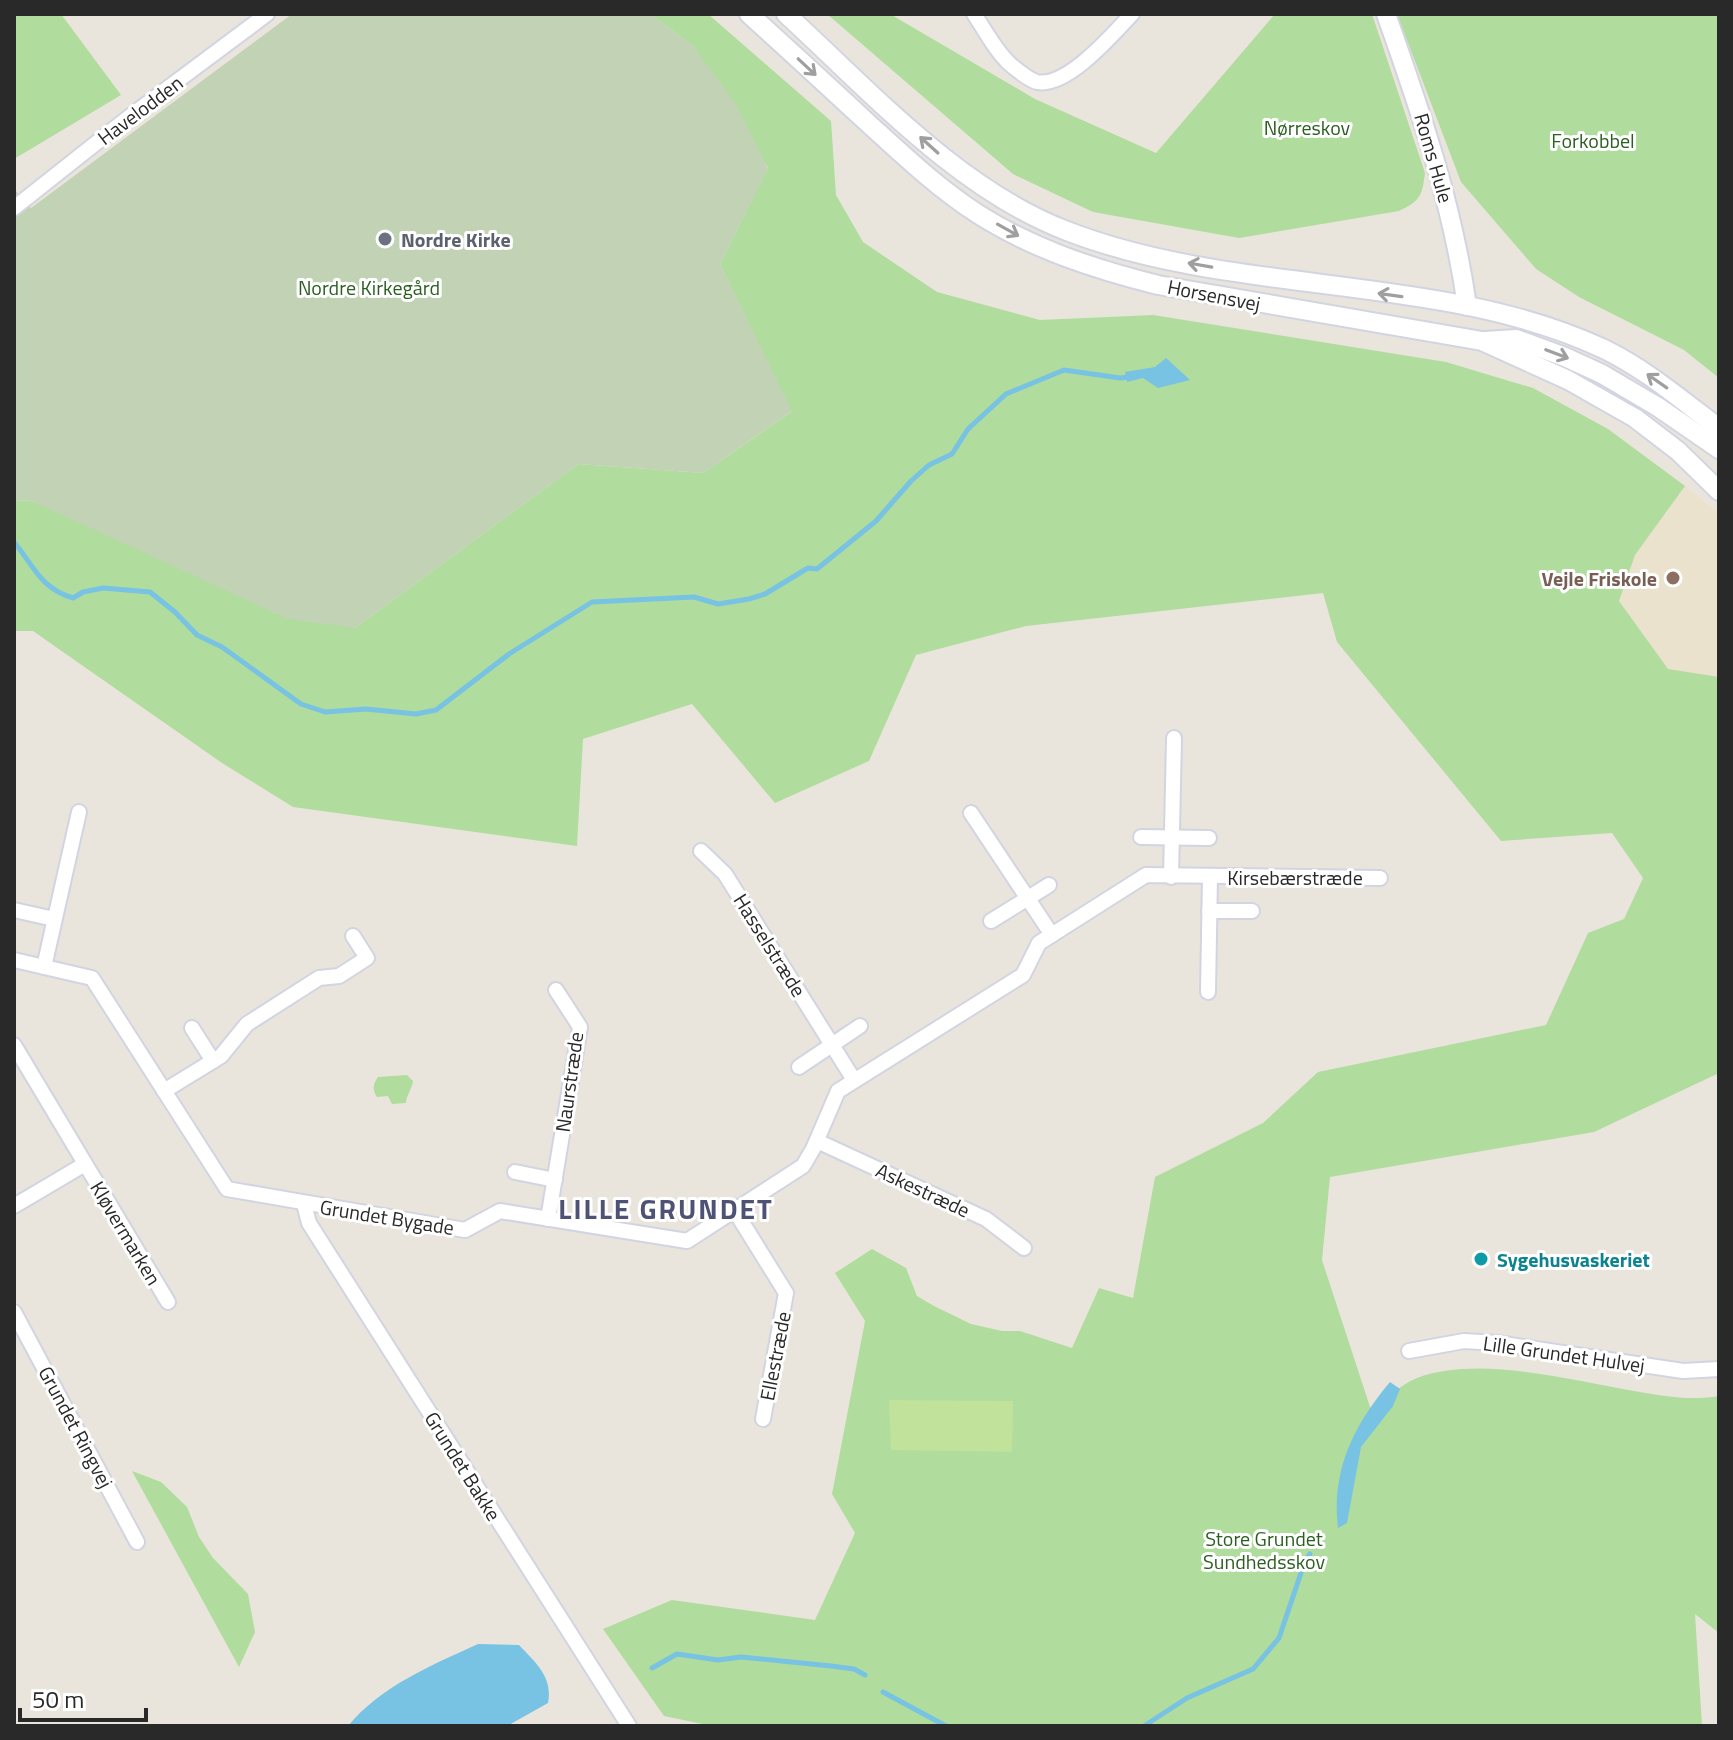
<svg xmlns="http://www.w3.org/2000/svg" width="1733" height="1740" font-family="'Titillium Web',sans-serif">
  <style>
    .education { fill: #eae2cd }
    .green { fill: #b0dc9d }
    .cemetery { fill: #c2d2b5 }
    .pitch { fill: #c0e29a }
    .water { fill: #78c2e3 }
    .lines { fill: none; stroke-linecap: round; stroke-linejoin: round }
    .stream { stroke: #78c2e3; stroke-width: 5 }
    .street-casing { stroke: #d2d4e1; stroke-width: 18 }
    .secondary-casing { stroke: #d2d4e1; stroke-width: 22 }
    .street { stroke: #fff; stroke-width: 14 }
    .secondary { stroke: #fff; stroke-width: 18 }
    .oneway { stroke: #9f9f9f }
    .worship-dot { fill: #6b7280; stroke: #fff; stroke-width: 3 }
    .education-dot { fill: #8d6e63; stroke: #fff; stroke-width: 3 }
    .culture-dot { fill: #0f9aa8; stroke: #fff; stroke-width: 3 }
    .labels { text-anchor: middle; dominant-baseline: central; stroke-width: 6; stroke-linejoin: round; paint-order: stroke }
    .street-label { font-size: 20px; fill: #292929; stroke: #fff }
    .park-label { font-size: 20px; fill: #2a5f20; stroke: #fff }
    .worship-label { font-size: 20px; font-weight: bold; fill: #5b616d; stroke: #fff; text-anchor: start }
    .education-label { font-size: 20px; font-weight: bold; fill: #785e54; stroke: #fff; text-anchor: end }
    .culture-label { font-size: 20px; font-weight: bold; fill: #0d838f; stroke: #fff; text-anchor: start }
    .district-label { font-size: 28px; font-weight: bold; letter-spacing: 2px; fill: #4e5376; stroke: #fff }
  </style>
  <rect width="100%" height="100%" fill="#eae5dc"/>
  <!-- education -->
  <path class="education" d="M1685 486 1719 514V677L1668 670 1619 601 1635 555Z"/>
  <!-- green -->
  <g class="green">
    <path d="M14 14H61L121 95 14 159Z"/>
    <path d="M650 14H708L831 121 836 195 863 242 937 292 1040 320 1153 315 1446 362 1533 388 1608 429 1685 486 1635 555 1619 601 1668 669 1719 677V1073L1594 1132 1330 1177 1322 1260 1371 1410C1385 1400 1401 1384 1417 1378 1478 1355 1570 1380 1634 1391 1662 1396 1691 1401 1719 1396V1633L1695 1614 1702 1726H712L664 1716 603 1629 672 1600 815 1620 855 1533 832 1494 865 1321 835 1273 872 1249 906 1268 917 1296 934 1306 971 1324 1002 1331H1020L1072 1348 1099 1288 1133 1298 1155 1177 1263 1123 1318 1072 1546 1025 1588 933 1624 919 1643 878 1612 833 1501 841 1337 642 1323 593 1026 626 916 655 869 761 775 803 692 704 583 739 577 846 293 807 222 763 33 631H14V500L32 501 355 628 578 464 703 473 791 412 720 264 768 168 694 47Z"/>
    <path d="M827 14H890L1035 99 1156 153 1275 14H1372L1425 173C1422 196 1421 200 1399 211L1239 238 1093 212 1013 174Z"/>
    <path d="M1397 14H1719V378L1684 350 1579 297 1536 269 1461 182Z"/>
    <path d="M407 1075 413 1081C412 1090 406 1095 406 1103L392 1104 388 1096 377 1097C372 1089 373 1084 378 1077Z"/>
    <path d="M132 1471 161 1482 187 1507 199 1537 213 1558 248 1594 255 1632 239 1667Z"/>
  </g>
  <!-- cemetery -->
  <path class="cemetery" d="M292 14H650L694 47 736 104 768 169 720 264 792 411 703 473 578 464 355 628 288 619 32 501 14 500V189L31 208Z"/>
  <!-- pitch -->
  <path class="pitch" d="M889 1400 1013 1401 1012 1452 891 1450Z"/>
  <!-- water -->
  <g class="water">
    <path d="M1166 358 1190 380 1158 388 1143 378 1127 382 1125 372 1155 367Z"/>
    <path d="M1390 1382 1400 1389 1393 1406 1361 1447 1347 1523 1338 1528C1331 1470 1354 1425 1390 1382Z"/>
    <path d="M478 1644 519 1645C536 1663 553 1677 548 1703L507 1726H348C381 1686 432 1665 478 1644Z"/>
  </g>
  <g class="lines">
    <!-- stream -->
    <g class="stream">
      <path d="M14 542C34 566 40 588 73 598L83 592 103 588 150 592 175 612 197 635 222 647 301 704 325 712 366 709 416 714 436 710 509 654 592 602 694 597 718 604 749 599 765 594 808 568 817 569 876 521 911 481 929 465 952 454 968 429 1006 394 1064 370 1120 378 1129 377"/>
      <path d="M652 1668 677 1654 718 1660 741 1657 831 1666 854 1669 865 1675"/>
      <path d="M883 1692 946 1726"/>
      <path d="M1144 1726 1187 1698 1253 1669 1279 1638 1305 1561 1310 1554"/>
    </g>
    <!-- street casing -->
    <g class="street-casing">
      <g id="street">
        <path d="M974 14C985 30 996 52 1011 65 1017 70 1029 80 1037 82 1067 88 1113 34 1132 14"/>
        <path d="M14 208 129 117 267 14"/>
        <path d="M971 813 1052 935"/>
        <path d="M1141 837 1209 838"/>
        <path d="M701 851 725 874 854 1080"/>
        <path d="M1171 877 1174 738"/>
        <path d="M14 910 54 919"/>
        <path d="M1209 911H1252"/>
        <path d="M991 921 1049 885"/>
        <path d="M14 960 92 978 227 1189 465 1230 500 1211 687 1241 803 1166 813 1149 838 1091 1023 975 1039 943 1146 875 1380 878"/>
        <path d="M44 967 79 812"/>
        <path d="M1208 992 1210 877"/>
        <path d="M192 1028 213 1061"/>
        <path d="M14 1045 168 1302"/>
        <path d="M799 1067 860 1026"/>
        <path d="M164 1091 221 1056 247 1024 319 978 339 976 367 958 353 936"/>
        <path d="M817 1141 986 1219 1024 1248"/>
        <path d="M515 1172 555 1180"/>
        <path d="M304 1204 309 1223 629 1726"/>
        <path d="M14 1206 85 1164"/>
        <path d="M735 1211 786 1293 763 1419"/>
        <path d="M548 1219 580 1027 556 990"/>
        <path d="M14 1312 137 1542"/>
        <path d="M1409 1351 1464 1341 1497 1343 1683 1371 1719 1369"/>
      </g>
    </g>
    <!-- secondary casing -->
    <g class="secondary-casing">
      <g id="secondary">
        <path d="M749 14C790 51 830 88 870 125 904 156 939 189 978 214 1033 249 1094 269 1158 285L1482 341 1568 380 1635 418 1678 451 1719 491"/>
        <path d="M786 14C870 91 959 190 1067 231 1237 297 1440 272 1604 349 1647 370 1681 400 1719 428"/>
        <path d="M1386 14C1421 113 1452 201 1467 306"/>
        <path d="M1485 341 1516 339 1565 357 1602 374 1658 407 1719 449"/>
      </g>
    </g>
    <!-- street -->
    <use href="#street" class="street"/>
    <!-- secondary -->
    <use href="#secondary" class="secondary"/>
  </g>
  <!-- one-way arrows -->
  <defs><path id="oneway-shaft" d="M-6 0H5M1.5-3L5.5 0L1.5 3" fill="none" stroke-width="1.6" stroke-linecap="round" stroke-linejoin="round" transform="scale(2)"/></defs>
  <g class="oneway">
    <use href="#oneway-shaft" transform="translate(807 67) rotate(43)"/>
    <use href="#oneway-shaft" transform="translate(929 145) rotate(-138)"/>
    <use href="#oneway-shaft" transform="translate(1008 230) rotate(29)"/>
    <use href="#oneway-shaft" transform="translate(1200 265) rotate(-170)"/>
    <use href="#oneway-shaft" transform="translate(1390 295) rotate(-172)"/>
    <use href="#oneway-shaft" transform="translate(1557 354) rotate(21)"/>
    <use href="#oneway-shaft" transform="translate(1657 381) rotate(-145)"/>
  </g>
  <!-- markers -->
  <circle class="worship-dot" cx="385" cy="239" r="8"/>
  <circle class="education-dot" cx="1673" cy="578" r="8"/>
  <circle class="culture-dot" cx="1481" cy="1259" r="8"/>
  <g class="labels">
    <!-- street labels -->
    <g class="street-label">
      <text transform="translate(140 110) rotate(-37)">Havelodden</text>
      <text transform="translate(1434 158) rotate(74)">Roms Hule</text>
      <text transform="translate(1214 295) rotate(11)">Horsensvej</text>
      <text x="1295" y="877">Kirsebærstræde</text>
      <text transform="translate(770 945) rotate(58)">Hasselstræde</text>
      <text transform="translate(569 1082) rotate(-82)">Naurstræde</text>
      <text transform="translate(923 1190) rotate(25)">Askestræde</text>
      <text transform="translate(387 1217) rotate(9)">Grundet Bygade</text>
      <text transform="translate(126 1233) rotate(59)">Kløvermarken</text>
      <text transform="translate(1564 1354) rotate(8)">Lille Grundet Hulvej</text>
      <text transform="translate(775 1356) rotate(-79)">Ellestræde</text>
      <text transform="translate(76 1427) rotate(62)">Grundet Ringvej</text>
      <text transform="translate(463 1466) rotate(58)">Grundet Bakke</text>
    </g>
    <!-- park labels -->
    <g class="park-label">
      <text x="1307" y="127">Nørreskov</text>
      <text x="1593" y="140">Forkobbel</text>
      <text x="369" y="287">Nordre Kirkegård</text>
      <text x="1264" y="1538">Store Grundet<tspan x="1264" dy="23">Sundhedsskov</tspan></text>
    </g>
    <!-- worship labels -->
    <g class="worship-label">
      <text x="401" y="239">Nordre Kirke</text>
    </g>
    <!-- education labels -->
    <g class="education-label">
      <text x="1657" y="578">Vejle Friskole</text>
    </g>
    <!-- culture labels -->
    <g class="culture-label">
      <text x="1497" y="1259">Sygehusvaskeriet</text>
    </g>
    <!-- district labels -->
    <g class="district-label">
      <text x="666" y="1208">LILLE GRUNDET</text>
    </g>
  </g>
  <!-- border -->
  <rect width="1733" height="1740" fill="none" stroke="#292929" stroke-width="32"/>
  <!-- scale -->
  <path d="M20 1708v12h126v-12" fill="none" stroke="#292929" stroke-width="4"/>
  <text x="32" y="1708" font-size="24" fill="#292929" stroke="#ffffff" stroke-width="6" paint-order="stroke">50 m</text>
</svg>
